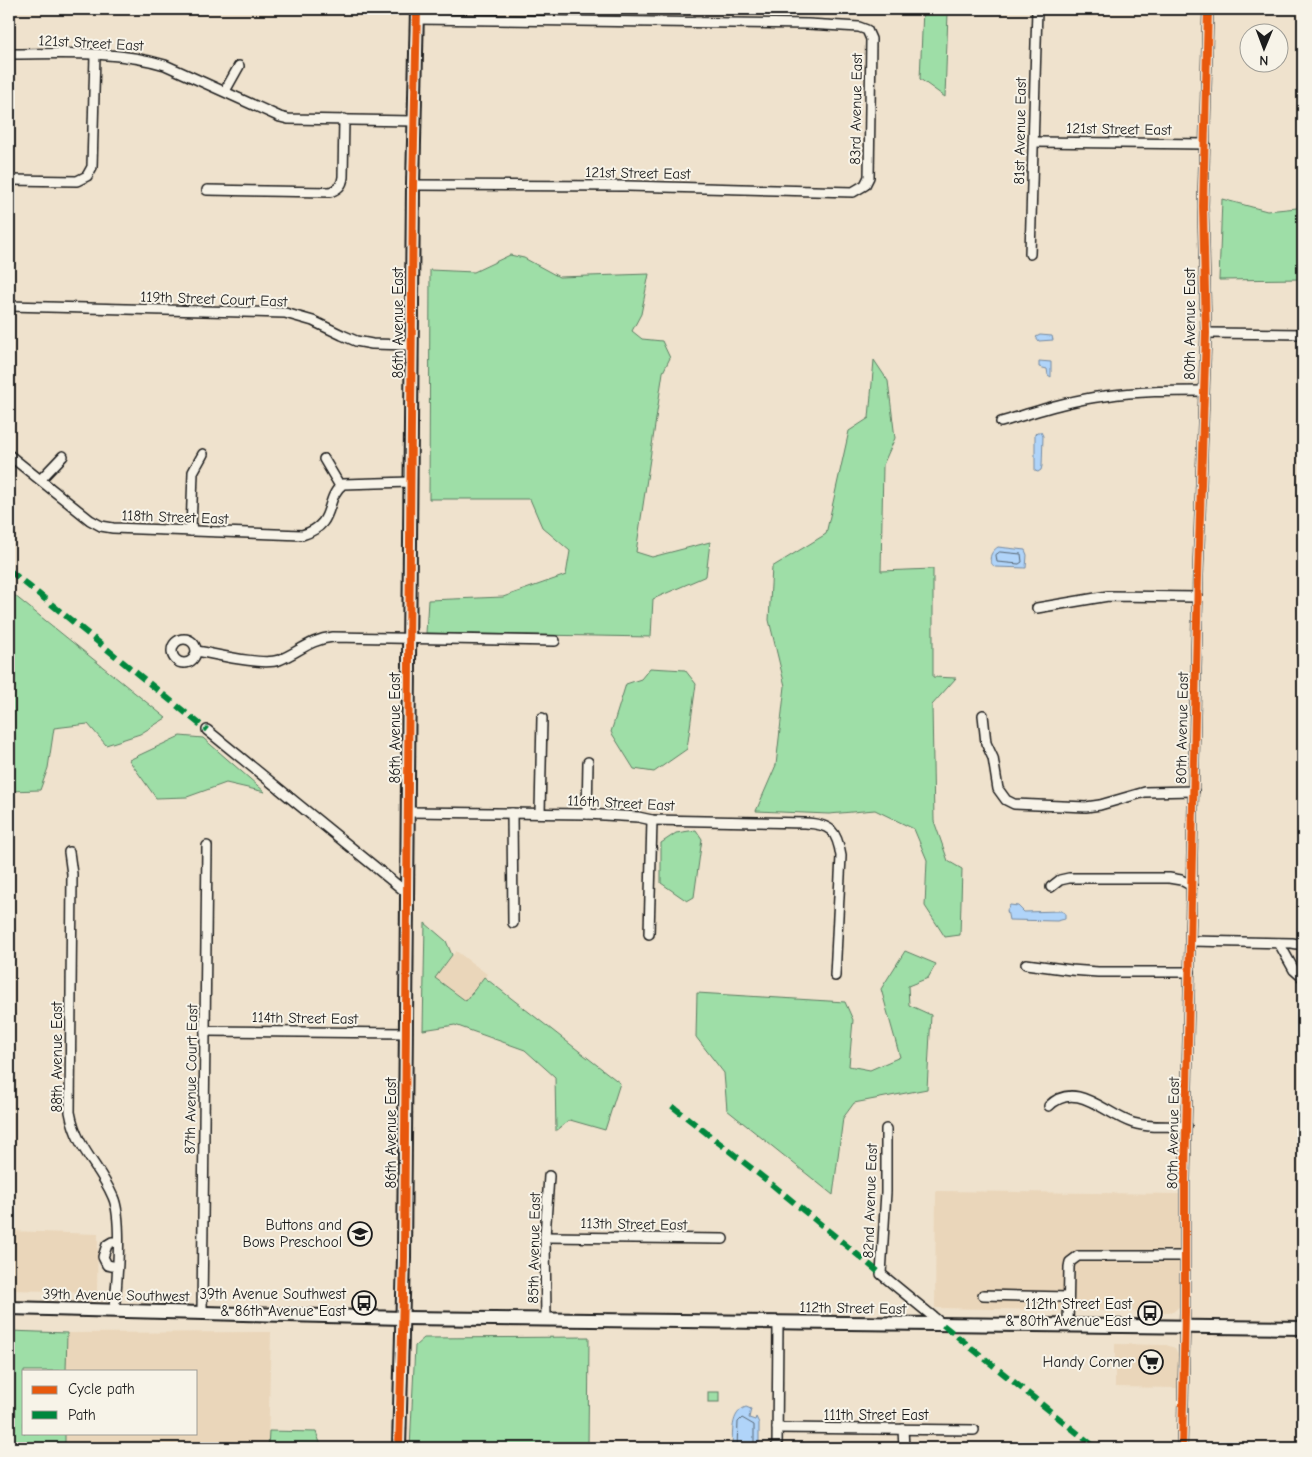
<svg xmlns="http://www.w3.org/2000/svg" width="1312" height="1457" font-family="'Comic Neue',sans-serif">
  <style>
    .built { fill: #ead6ba }
    .green { fill: #9edea7; stroke: #5d7d62 }
    .water { fill: #b0d4f9; stroke: #758aa1 }
    .lines { fill: none; stroke-linecap: round; stroke-linejoin: round }
    .shore { stroke: #576674; stroke-width: 1 }
    .street-casing { stroke: #1c1c1c; stroke-width: 12 }
    .secondary-casing { stroke: #1c1c1c; stroke-width: 16 }
    .street { stroke: #f7f3e8; stroke-width: 9 }
    .secondary { stroke: #f7f3e8; stroke-width: 12 }
    .quiet { stroke: #00873e; stroke-width: 6; stroke-dasharray: 12 6; stroke-linecap: butt }
    .cycleway-casing { stroke: #f7f3e8; stroke-width: 11 }
    .cycleway { stroke: #e8590c; stroke-width: 8 }
    .labels { text-anchor: middle; dominant-baseline: central; stroke-width: 4; stroke-linejoin: round; paint-order: stroke }
    .street-label { font-size: 15px; fill: #1c1c1c; stroke: #f7f3e8 }
    .poi-label { font-size: 15px; fill: #1c1c1c; stroke: #f7f3e8; text-anchor: end }
  </style>
  <rect width="100%" height="100%" fill="#efe2cd"/>
  <filter id="ink" filterUnits="userSpaceOnUse"><feTurbulence type="fractalNoise" baseFrequency=".02" numOctaves="2"/><feDisplacementMap in="SourceGraphic" scale="10" xChannelSelector="R" yChannelSelector="G"/><feConvolveMatrix kernelMatrix="1 2 1 2 8 2 1 2 1" color-interpolation-filters="sRGB"/></filter>
  <g filter="url(#ink)">
    <!-- built -->
    <g class="built">
      <path d="M456 951 487 974 467 1001 435 978Z"/>
      <path d="M936 1191 1181 1194 1180 1306 1173 1312 935 1308Z"/>
      <path d="M9 1231 98 1234 97 1292 9 1290Z"/>
      <path d="M271 1332 268 1448H65V1433H196V1371H66L67 1333Z"/>
      <path d="M1115 1344 1166 1345 1175 1348 1178 1354 1177 1388 1115 1387Z"/>
    </g>
    <!-- green -->
    <g class="green">
      <path d="M923 9H954L948 13 945 97 920 79Z"/>
      <path d="M1303 188V279L1219 280 1222 199 1267 211 1297 208Z"/>
      <path d="M510 255 524 258 559 277 649 274 641 314 632 331 642 339 662 341 670 358 663 372 636 552 652 557 710 542 706 576 653 599 651 637 426 633 428 600 503 597 566 575 570 551 542 527 530 499H429L430 270 474 272Z"/>
      <path d="M874 360 888 381 895 438 883 465 881 571 933 569V677L956 678 932 705 934 821 948 861 962 869 960 935 945 937 925 906 927 860 914 829 875 810 829 814 756 811 776 765 785 686 769 620 772 567 826 534 849 431 869 418Z"/>
      <path d="M9 591 166 718 140 734 106 745 88 724 54 728 48 768 40 790 9 791Z"/>
      <path d="M650 668 685 670 696 684 687 749 654 772 634 769 611 732 626 684 641 679Z"/>
      <path d="M180 736 203 738 265 792 226 783 187 797 156 798 129 760Z"/>
      <path d="M696 830 702 839 694 897 687 901 661 883V843L676 833Z"/>
      <path d="M425 923 446 941 452 955 435 978 466 1001 484 977 620 1083 605 1130 570 1120 556 1131 555 1077 525 1050 455 1025 423 1030Z"/>
      <path d="M905 951 936 964 928 978 908 986 909 1005 931 1015 927 1089 854 1103 843 1118 833 1195 727 1110 724 1073 696 1037 697 993 845 1002 853 1020 849 1066 870 1070 900 1057 881 989Z"/>
      <path d="M9 1331 67 1333 66 1371H24V1433H65V1448H9Z"/>
      <path d="M589 1337 588 1448H410L415 1346 424 1338Z"/>
      <rect x="708" y="1392" width="11" height="10"/>
      <path d="M269 1431 316 1432 322 1448H268Z"/>
    </g>
    <!-- water -->
    <g class="water">
      <path d="M1040 335 1052 336 1053 340 1039 341 1036 337Z"/>
      <path d="M1039 361 1051 362V377L1048 375 1047 369 1039 367Z"/>
      <path d="M1037 432H1041L1043 436 1042 466 1041 470 1038 472 1035 471V434Z"/>
      <path d="M998 547 1025 550 1027 555 1026 568 995 567C987 561 990 552 998 547Z"/>
      <path d="M1010 905 1018 906 1024 912 1061 911 1065 913V919L1057 921 1009 920 1007 910Z"/>
      <path d="M746 1407 751 1409 749 1418 755 1420 756 1417 759 1423V1448H732C733 1433 730 1413 746 1407Z"/>
    </g>
    <g class="lines">
      <!-- shore -->
      <g class="shore">
        <path d="M1000 552 1021 554 1022 562 1019 564 997 562 996 555Z"/>
        <path d="M737 1448 738 1422 742 1418 754 1425V1448"/>
      </g>
      <!-- street casing -->
      <g class="street-casing">
        <g id="street">
          <path d="M9 54C60 54 116 50 165 65L280 117 288 119 415 121"/>
          <path d="M225 91 239 66"/>
          <path d="M1034 142 1205 144"/>
          <path d="M9 180 77 181 87 176 92 167 95 55"/>
          <path d="M413 185 627 186 853 192 865 185 869 177 871 39 867 30 859 27 808 24 416 19"/>
          <path d="M207 190 330 192C338 189 342 186 343 177L344 119"/>
          <path d="M1030 254 1037 9"/>
          <path d="M9 306 285 313 313 321 342 335 356 341 372 344 412 345"/>
          <path d="M1206 333 1303 334"/>
          <path d="M1001 422C1035 412 1069 400 1105 396 1138 391 1171 391 1204 391"/>
          <path d="M9 455 90 520 101 526 113 528 302 535C338 524 323 499 343 484L411 482"/>
          <path d="M324 459 340 486"/>
          <path d="M41 479 63 456"/>
          <path d="M191 531 193 472 203 454"/>
          <path d="M1037 608 1108 596 1198 597"/>
          <circle cx="184" cy="651" r="12"/>
          <path d="M197 651C215 654 262 666 279 660 298 653 310 639 333 637L555 641"/>
          <path d="M983 715 986 743 993 758 998 789 1006 800 1014 804 1086 807 1100 805 1145 792 1194 791"/>
          <path d="M207 730 407 893"/>
          <path d="M408 812 587 814 638 817 652 820 805 823C831 824 837 831 841 856L835 976"/>
          <path d="M512 813 513 923"/>
          <path d="M540 813 542 718"/>
          <path d="M587 814 588 762"/>
          <path d="M69 852 72 874 70 1112C77 1150 99 1164 113 1197 123 1219 117 1285 114 1311"/>
          <path d="M1051 887 1060 880 1069 878H1169L1181 880 1192 886"/>
          <path d="M649 934 652 820"/>
          <path d="M1191 941 1292 943 1303 945"/>
          <path d="M1279 943 1294 970 1303 978"/>
          <path d="M1026 964 1071 970 1098 972H1190"/>
          <path d="M205 1031 406 1033"/>
          <path d="M1049 1106C1076 1079 1106 1115 1133 1123 1149 1128 1169 1126 1187 1126"/>
          <path d="M886 1129V1192L881 1274 942 1324"/>
          <path d="M545 1237 723 1239"/>
          <path d="M117 1267 107 1265 103 1257 107 1245 112 1242H117"/>
          <path d="M983 1295 1068 1297"/>
          <path d="M202 1313 207 846"/>
          <path d="M546 1320 545 1237 549 1176"/>
          <path d="M1068 1326 1069 1267 1070 1262 1078 1256H1185"/>
          <path d="M777 1428 974 1430"/>
          <path d="M903 1429 904 1448"/>
          <path d="M777 1448 778 1323"/>
          <path d="M1182 1448 1185 1312V1179L1198 575 1206 333 1203 206 1208 9"/>
        </g>
      </g>
      <!-- secondary casing -->
      <g class="secondary-casing">
        <g id="secondary">
          <path d="M9 1308 403 1318 1303 1328"/>
          <path d="M399 1448 404 1257 413 185 417 9"/>
        </g>
      </g>
      <!-- street -->
      <use href="#street" class="street"/>
      <!-- secondary -->
      <use href="#secondary" class="secondary"/>
      <!-- quiet -->
      <g class="quiet">
        <path d="M9 570 207 730"/>
        <path d="M672 1106 769 1182 881 1274"/>
        <path d="M943 1325 1096 1448"/>
      </g>
      <!-- cycleway casing -->
      <g class="cycleway-casing">
        <g id="cycleway">
          <path d="M399 1448 404 1257 413 185 417 9"/>
          <path d="M1182 1448 1185 1312V1179L1198 575 1206 333 1203 206 1208 9"/>
        </g>
      </g>
      <!-- cycleway -->
      <use href="#cycleway" class="cycleway"/>
    </g>
  </g>
  <!-- icons -->
  <defs>
    <g id="school-ring" transform="scale(1.25)"><circle r="9.5" fill="#f7f3e8" stroke="#1c1c1c" stroke-width="1.5"/><path d="M0-5L7-2L0 1L-7-2ZM-4 1L0 2.5L4 1V4Q0 6-4 4Z" fill="#1c1c1c"/></g>
    <g id="bus-ring" transform="scale(1.25)"><circle r="9.5" fill="#f7f3e8" stroke="#1c1c1c" stroke-width="1.5"/><path d="M-5-6H5V4H4V6H2V4H-2V6H-4V4H-5ZM-3.5-4V0h7V-4ZM-3.5 1.2v1.5H-2V1.2ZM2 1.2v1.5H3.5V1.2Z" fill="#1c1c1c"/></g>
    <g id="supermarket-ring" transform="scale(1.25)"><circle r="9.5" fill="#f7f3e8" stroke="#1c1c1c" stroke-width="1.5"/><path d="M-6-5.5h2.5l.6 2H6L4.5 2H-2.5L-4.4-4H-6ZM-1.5 3.2a1.3 1.3 0 1 0 .1 0ZM3 3.2a1.3 1.3 0 1 0 .1 0Z" fill="#1c1c1c"/></g>
  </defs>
  <g fill-rule="evenodd">
    <use href="#school-ring" x="360" y="1234"/>
    <use href="#bus-ring" x="364" y="1303"/>
    <use href="#bus-ring" x="1150" y="1313"/>
    <use href="#supermarket-ring" x="1151" y="1362"/>
  </g>
  <g class="labels">
    <!-- street labels -->
    <g class="street-label">
      <text transform="translate(91 43) rotate(3)">121st Street East</text>
      <text transform="translate(856 109) rotate(-89)">83rd Avenue East</text>
      <text transform="translate(1119 129) rotate(1)">121st Street East</text>
      <text transform="translate(1020 131) rotate(-89)">81st Avenue East</text>
      <text transform="translate(638 173) rotate(1)">121st Street East</text>
      <text transform="translate(214 299) rotate(2)">119th Street Court East</text>
      <text transform="translate(398 323) rotate(-90)">86th Avenue East</text>
      <text transform="translate(1190 324) rotate(-90)">80th Avenue East</text>
      <text transform="translate(175 517) rotate(2)">118th Street East</text>
      <text transform="translate(395 728) rotate(-90)">86th Avenue East</text>
      <text transform="translate(1182 728) rotate(-89)">80th Avenue East</text>
      <text transform="translate(621 803) rotate(3)">116th Street East</text>
      <text transform="translate(305 1018) rotate(1)">114th Street East</text>
      <text transform="translate(57 1057) rotate(-90)">88th Avenue East</text>
      <text transform="translate(191 1079) rotate(-89)">87th Avenue Court East</text>
      <text transform="translate(391 1133) rotate(-90)">86th Avenue East</text>
      <text transform="translate(1173 1133) rotate(-89)">80th Avenue East</text>
      <text transform="translate(870 1201) rotate(-88)">82nd Avenue East</text>
      <text transform="translate(634 1224) rotate(1)">113th Street East</text>
      <text transform="translate(534 1248) rotate(-89)">85th Avenue East</text>
      <text transform="translate(116 1295) rotate(1)">39th Avenue Southwest</text>
      <text transform="translate(853 1308) rotate(1)">112th Street East</text>
      <text x="876" y="1415">111th Street East</text>
    </g>
    <!-- poi labels -->
    <g class="poi-label">
      <text x="342" y="1225">Buttons and<tspan x="342" dy="17">Bows Preschool</tspan></text>
      <text x="346" y="1294">39th Avenue Southwest<tspan x="346" dy="17">&amp; 86th Avenue East</tspan></text>
      <text x="1132" y="1304">112th Street East<tspan x="1132" dy="17">&amp; 80th Avenue East</tspan></text>
      <text x="1134" y="1362">Handy Corner</text>
    </g>
  </g>
  <!-- margin -->
  <rect width="1312" height="1457" fill="none" stroke="#f7f3e8" stroke-width="30"/>
  <rect x="15" y="15" width="1282" height="1427" fill="none" stroke="#1c1c1c" stroke-width="2" filter="url(#ink)"/>
  <!-- legend -->
  <rect x="22" y="1370" width="175" height="65" fill="#f7f3e8" stroke="#9f9d96"/>
  <rect x="32" y="1386" width="25" height="8" fill="#e8590c" stroke="#9f9d96"/>
  <text x="68" y="1394" font-size="15" fill="#1c1c1c">Cycle path</text>
  <rect x="32" y="1411" width="25" height="8" fill="#00873e" stroke="#9f9d96"/>
  <text x="68" y="1420" font-size="15" fill="#1c1c1c">Path</text>
  <!-- north arrow -->
  <g transform="translate(1264 48) rotate(181)"><circle r="24" fill="#f7f3e8" stroke="#9f9d96"/>
  <path d="M0-4L9 19L0 12L-9 19Z" fill="#1c1c1c"/>
  <text y="-8" font-size="14" font-weight="bold" text-anchor="middle" fill="#1c1c1c">N</text>
  </g>
</svg>
